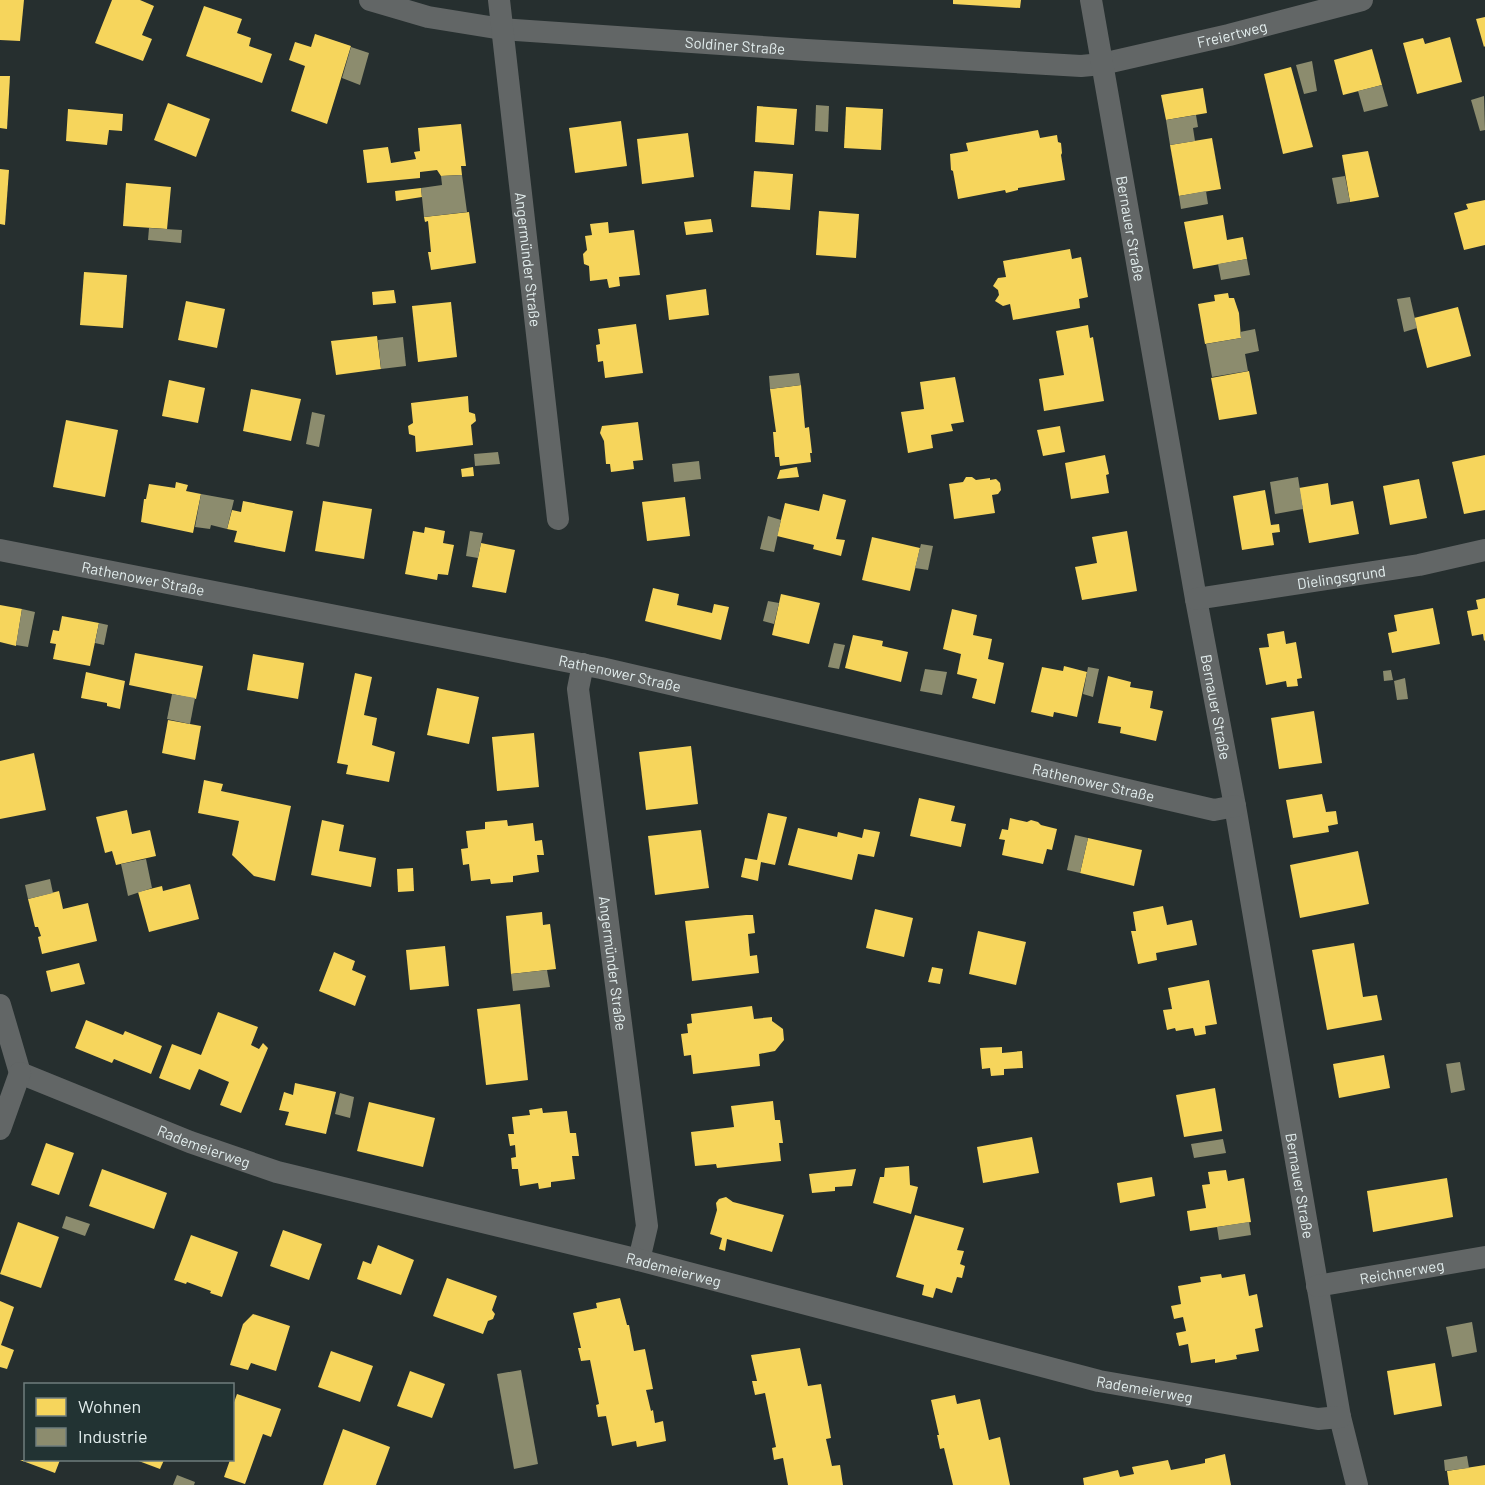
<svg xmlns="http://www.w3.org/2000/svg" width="1485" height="1485" font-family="Barlow,sans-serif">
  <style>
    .homes { fill: #f6d55c }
    .industry { fill: #8c8c6e }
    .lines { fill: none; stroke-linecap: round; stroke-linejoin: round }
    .street { stroke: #626666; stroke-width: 22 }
    .labels { text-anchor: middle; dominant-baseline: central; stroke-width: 6; stroke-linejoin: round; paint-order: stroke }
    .street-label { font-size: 15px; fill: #e2eded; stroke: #233 }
  </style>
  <rect width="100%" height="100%" fill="#262f2f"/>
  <!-- homes -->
  <g class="homes">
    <path d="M0 0H24L20 41 0 40Z"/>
    <path d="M112 0H140L154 6 142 35 152 39 143 61 95 43Z"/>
    <path d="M953 0H1021L1020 8 953 4Z"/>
    <path d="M204 6 242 19 237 33 251 38 249 46 272 54 262 83 186 56Z"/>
    <path d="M1485 17V46L1484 47 1476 19Z"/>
    <path d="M315 34 351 46 327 124 291 111 305 66 289 60 295 42 311 47Z"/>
    <path d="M1450 37 1462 82 1417 94 1403 43 1423 38 1425 44Z"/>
    <path d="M1372 49 1382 85 1343 95 1334 60Z"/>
    <path d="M1291 67 1313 147 1283 154 1264 74Z"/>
    <path d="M0 76H10L7 129 0 128Z"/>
    <path d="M1203 88 1207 113 1166 120 1161 95Z"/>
    <path d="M168 103 210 119 196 157 154 140Z"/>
    <path d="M757 106 797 109 794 145 755 142Z"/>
    <path d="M846 107 883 109 881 150 844 148Z"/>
    <path d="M68 109 123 114 122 131 109 130 107 145 66 141Z"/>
    <path d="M621 121 627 166 575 173 569 128Z"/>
    <path d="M461 124 466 166H461L462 175 441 176 437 170 420 172V178L367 183 363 150 388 147 391 163 416 159 414 152 420 151 418 128Z"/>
    <path d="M1038 130 1040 138 1057 135 1058 142 1061 143 1062 153 1061 155 1065 180 1018 188V190L1006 193 1005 190 958 199 953 171 951 170 950 154 968 151 966 143Z"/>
    <path d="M688 133 694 177 642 184 637 139Z"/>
    <path d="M1212 138 1221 189 1179 196 1170 145Z"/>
    <path d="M1368 151 1379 197 1350 202 1342 155Z"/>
    <path d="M0 169 9 170 5 225 0 224Z"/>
    <path d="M754 171 793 174 790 210 751 207Z"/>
    <path d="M126 183 171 187 167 229 123 226Z"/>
    <path d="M421 188 422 197 396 201 395 191Z"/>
    <path d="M1485 200V245L1464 250 1454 213 1468 209 1466 204Z"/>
    <path d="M819 211 859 214 856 258 816 255Z"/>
    <path d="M469 212 476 263 431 270 428 252H431L428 221 425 222 424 217Z"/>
    <path d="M1223 215 1227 240 1243 237 1247 259 1193 269 1184 222Z"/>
    <path d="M711 219 713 232 686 235 684 222Z"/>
    <path d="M608 222 609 233 634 230 640 275 619 277 620 286 609 288 607 279 590 281 589 266 584 264 583 254 587 250 585 236 592 235 590 224Z"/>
    <path d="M1070 249 1072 259 1081 257 1088 297 1079 299 1080 308 1013 320 1010 304 1003 306 995 301 999 295 998 290 993 286 998 278 1006 277 1003 261Z"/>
    <path d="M84 272 127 275 123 328 80 325Z"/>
    <path d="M706 289 709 315 669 320 666 295Z"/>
    <path d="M394 290 396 303 373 305 372 292Z"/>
    <path d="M1228 293 1229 298H1234L1239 313 1241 338 1205 344 1198 304 1215 301 1214 295Z"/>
    <path d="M186 301 225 309 217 348 178 340Z"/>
    <path d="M451 302 457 357 418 362 412 306Z"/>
    <path d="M1458 307 1471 356 1427 368 1414 318Z"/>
    <path d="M636 324 643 373 605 378 603 361 598 362 596 345 600 344 598 329Z"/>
    <path d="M1088 325 1090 338 1093 337 1104 401 1044 411 1039 379 1064 375 1056 331Z"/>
    <path d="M377 336 381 369 336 375 331 341Z"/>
    <path d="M1249 371 1257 414 1219 420 1211 378Z"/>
    <path d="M955 377 964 422 951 424 953 431 931 435 933 448 908 453 901 412 924 409 920 382Z"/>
    <path d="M169 380 205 388 198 423 162 416Z"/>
    <path d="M801 385 805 428 809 427 812 453H810L811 462 780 466 779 457H775L773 432H776L770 389Z"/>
    <path d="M251 389 301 399 291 441 243 431Z"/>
    <path d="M468 396 469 412 475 414 476 421 471 425 473 445 416 452 415 436 409 434 408 426 413 423 411 403Z"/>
    <path d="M66 420 118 430 105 497 53 487Z"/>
    <path d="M638 422 643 460 633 461 634 469 611 472 610 464H606L604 441 600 433 602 426Z"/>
    <path d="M1060 426 1065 452 1043 456 1037 430Z"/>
    <path d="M1105 455 1109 474 1106 475 1109 493 1071 499 1065 463Z"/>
    <path d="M1485 455V510L1464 514 1452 462Z"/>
    <path d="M473 467 474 476 462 477 461 469Z"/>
    <path d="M797 467 799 477 777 479 780 470Z"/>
    <path d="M966 477H972L976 480 990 478V480L996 479 1000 483 1001 490 998 494 992 495 995 513 954 519 949 484 963 482Z"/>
    <path d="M1419 479 1427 518 1390 525 1383 486Z"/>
    <path d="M176 482 188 485 186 491 201 494 193 533 141 522 144 499H146L149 484 175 488Z"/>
    <path d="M1328 483 1331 505 1353 501 1359 534 1309 543 1299 488Z"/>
    <path d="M1265 490 1271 525 1279 524 1280 532 1272 533 1274 545 1242 550 1233 496Z"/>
    <path d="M823 494 846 500 836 539 845 540 841 556 813 549 814 545 777 536 785 503 819 511Z"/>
    <path d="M685 497 690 536 647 541 642 502Z"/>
    <path d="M243 501 293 511 285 552 234 542 237 531 227 529 232 510 241 512Z"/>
    <path d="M323 501 372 509 364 559 315 551Z"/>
    <path d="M425 527 445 531 443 543 454 545 448 575 438 574 437 580 405 574 413 531 424 533Z"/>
    <path d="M1127 531 1137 591 1082 600 1075 567 1097 563 1092 537Z"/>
    <path d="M872 537 920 548 910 591 862 580Z"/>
    <path d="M481 543 515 550 506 593 472 587Z"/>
    <path d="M653 588 679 594 677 605 712 613 714 604 729 607 721 640 645 621Z"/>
    <path d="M781 594 820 603 809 644 772 635Z"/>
    <path d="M1485 598V640L1484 641 1483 634 1472 636 1467 611 1478 609 1476 600Z"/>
    <path d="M0 605 22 609 16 646 0 642Z"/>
    <path d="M1433 608 1440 644 1392 653 1388 633 1397 631 1394 615Z"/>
    <path d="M952 609 977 615 973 635 992 639 988 659 1004 663 995 704 972 698 977 679 957 674 961 654 943 649Z"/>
    <path d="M62 616 99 623 90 666 53 659 56 644 50 643 53 630 59 631Z"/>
    <path d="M1284 631 1286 644 1296 642 1302 678 1297 679 1298 686 1287 687 1286 681 1266 685 1259 648 1269 647 1267 634Z"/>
    <path d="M853 635 883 641 882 646 908 652 901 682 845 668Z"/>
    <path d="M135 653 203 666 196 699 129 685Z"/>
    <path d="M253 654 304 663 298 699 247 690Z"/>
    <path d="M1064 666 1087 672 1077 717 1054 712 1053 717 1031 712 1042 667 1063 671Z"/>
    <path d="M86 672 125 681 120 709 107 706V703L81 698Z"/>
    <path d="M355 673 372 677 364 715 377 718 372 745 395 752 389 782 346 774 348 765 337 763Z"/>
    <path d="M1108 676 1131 682 1130 687 1153 691 1150 708 1163 711 1156 741 1120 733 1121 727 1098 723Z"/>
    <path d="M437 688 479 697 469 744 427 735Z"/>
    <path d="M1314 711 1322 763 1279 769 1271 718Z"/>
    <path d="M168 720 201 726 195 760 162 753Z"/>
    <path d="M534 733 539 787 497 791 492 737Z"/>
    <path d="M691 746 698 804 646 810 639 752Z"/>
    <path d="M34 753 46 810 0 819V761Z"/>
    <path d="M204 780 223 784 221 791 291 806 275 881 254 876 232 855 239 821 198 813Z"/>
    <path d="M1322 794 1326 812 1336 811 1338 824 1328 826 1329 832 1293 838 1286 800Z"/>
    <path d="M919 798 955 806 951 821 966 824 961 847 910 836Z"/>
    <path d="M127 810 132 834 150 830 156 856 116 865 112 851 105 853 96 817Z"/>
    <path d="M768 813 787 817 775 865 761 862 758 881 741 877 745 858 757 860Z"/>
    <path d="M1010 818 1027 822 1031 820 1038 822 1041 825 1057 829 1052 850 1047 849 1043 864 1002 855 1005 840 999 839 1002 829 1008 830Z"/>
    <path d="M322 820 344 825 339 851 376 858 371 887 311 875Z"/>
    <path d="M507 820 508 826 533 823 535 841 542 840 544 855H537L539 872 513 876V882L491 884 490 879 471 881 469 864 463 865 461 849 468 848 466 831 485 829V822Z"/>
    <path d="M798 828 837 837 838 832 862 838 864 829 880 832 874 857 858 854 852 880 788 865Z"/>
    <path d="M701 830 709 888 655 895 648 836Z"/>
    <path d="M1088 838 1142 850 1134 886 1080 873Z"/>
    <path d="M1358 851 1369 904 1300 918 1290 865Z"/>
    <path d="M413 868 414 891 398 892 397 869Z"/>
    <path d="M190 884 199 919 149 932 138 892 162 886 163 891Z"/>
    <path d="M59 891 63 909 88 903 97 941 42 954 38 937 41 936 38 927H35L28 899Z"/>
    <path d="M1163 906 1167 925 1192 920 1197 945 1156 953 1157 960 1138 964 1131 931H1136L1133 912Z"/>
    <path d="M875 909 913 918 904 957 866 948Z"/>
    <path d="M542 912 543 925 550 924 556 969 511 974 506 916Z"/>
    <path d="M746 915H753L755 933 748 934 750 956 757 955 759 973 692 981 685 921Z"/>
    <path d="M978 931 1026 942 1016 985 969 974Z"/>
    <path d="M1354 943 1363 997 1377 995 1382 1020 1327 1030 1312 950Z"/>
    <path d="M445 946 449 986 410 990 406 950Z"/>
    <path d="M334 952 355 961 352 970 366 976 355 1006 319 991Z"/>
    <path d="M79 963 85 984 51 992 46 971Z"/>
    <path d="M932 967 943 969 940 984 928 982Z"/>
    <path d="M1209 980 1217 1024 1205 1026 1206 1034 1195 1036 1193 1028 1176 1031 1175 1028 1167 1030 1163 1010 1172 1009 1168 988Z"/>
    <path d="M520 1004 528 1080 486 1085 477 1009Z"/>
    <path d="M752 1006 754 1019 772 1017V1021L783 1029 784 1040 775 1051 759 1054 760 1066 693 1074 691 1055 684 1056 681 1034 688 1033 687 1024 692 1023 691 1014Z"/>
    <path d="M218 1012 258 1027 251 1045 259 1049 263 1043 268 1048 241 1113 220 1105 229 1082 199 1069 190 1090 159 1078 172 1044 201 1055Z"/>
    <path d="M86 1020 123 1035 125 1031 162 1046 151 1074 114 1059 112 1063 75 1048Z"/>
    <path d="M1002 1047V1053L1022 1051 1023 1068 1004 1069V1075L991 1076 990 1068 982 1069 980 1048Z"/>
    <path d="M1384 1055 1390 1088 1339 1098 1333 1064Z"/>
    <path d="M295 1083 336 1092 326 1134 285 1125 289 1112 279 1110 284 1092 293 1095Z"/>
    <path d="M1215 1088 1222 1131 1184 1137 1176 1095Z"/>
    <path d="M773 1101 775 1120H780L783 1143H779L781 1161 717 1168 716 1164 695 1166 691 1132 734 1127 731 1106Z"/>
    <path d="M369 1102 435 1118 423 1167 357 1151Z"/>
    <path d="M542 1108 543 1113 567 1111 570 1133H576L579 1156H572L575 1179 551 1182V1187L539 1189 538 1183 520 1186 518 1169H512L511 1158 516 1157 515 1145 510 1146 508 1134H514L512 1117 530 1115 529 1110Z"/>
    <path d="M1032 1137 1039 1173 983 1183 977 1147Z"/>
    <path d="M46 1143 74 1153 59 1195 31 1185Z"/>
    <path d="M909 1166 910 1185 918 1187 911 1214 873 1203 880 1177H884L885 1168Z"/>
    <path d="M102 1169 167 1193 154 1229 89 1206Z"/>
    <path d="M856 1169 852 1186 835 1187V1191L812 1193 809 1174Z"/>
    <path d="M1226 1170 1228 1181 1244 1178 1251 1222 1190 1231 1187 1211 1206 1208 1202 1185 1210 1184 1208 1172Z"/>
    <path d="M1152 1177 1155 1196 1120 1203 1117 1183Z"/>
    <path d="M1447 1178 1453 1217 1373 1232 1367 1191Z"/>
    <path d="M726 1197 733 1202 784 1215 772 1252 727 1239 725 1251 719 1249 722 1238 710 1234 717 1210 716 1203 719 1199Z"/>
    <path d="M915 1215 964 1228 957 1250 964 1251 960 1264 965 1266 962 1278 957 1277 952 1293 936 1288 933 1298 922 1295 924 1285 896 1277Z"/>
    <path d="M18 1222 59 1237 41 1288 0 1274Z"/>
    <path d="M283 1230 322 1244 309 1280 270 1266Z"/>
    <path d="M191 1235 238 1252 222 1297 210 1293 211 1291 187 1282 186 1284 174 1280Z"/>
    <path d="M378 1245 414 1260 401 1295 357 1279 363 1261 371 1264Z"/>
    <path d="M1221 1274 1222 1278 1245 1274 1249 1296 1257 1294 1263 1327 1255 1329 1259 1351 1236 1355 1237 1359 1215 1363V1359L1191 1363 1188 1344 1179 1346 1176 1333 1186 1331 1183 1317 1174 1319 1171 1306 1181 1304 1178 1286 1201 1282 1200 1277Z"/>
    <path d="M447 1278 497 1296 492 1310 495 1314 493 1319 488 1321 483 1334 433 1316Z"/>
    <path d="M620 1298 627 1325H629L634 1351 645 1349 653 1389 646 1390 651 1411 653 1410 655 1423 663 1421 666 1441 637 1447 636 1441 612 1446 606 1416 598 1417 596 1405 599 1404 590 1360 581 1361 578 1348H581L573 1313 597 1308 596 1303Z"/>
    <path d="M0 1301 14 1307 1 1345 14 1350 7 1369 0 1367Z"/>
    <path d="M253 1314 290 1326 276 1371 251 1363 248 1370 230 1365 243 1324Z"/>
    <path d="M800 1348 808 1386 821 1384 831 1438 826 1439 832 1466 840 1465 843 1485H788L783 1458 774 1460 772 1448 776 1447 765 1393 755 1395 752 1381H757L751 1355Z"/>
    <path d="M331 1351 373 1366 360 1402 318 1387Z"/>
    <path d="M1435 1363 1442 1406 1394 1415 1387 1371Z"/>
    <path d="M410 1371 445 1384 432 1418 397 1406Z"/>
    <path d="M237 1394 281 1409 271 1437 263 1434 245 1484 224 1477 230 1460H232V1408Z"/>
    <path d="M955 1395 957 1404 980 1399 989 1440 1000 1437 1010 1485H953L944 1448 940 1449 937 1435H939L931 1400Z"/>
    <path d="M343 1429 390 1447 376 1485H323Z"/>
    <path d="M1225 1454 1231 1485H1084L1083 1478 1118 1470 1120 1477 1134 1474 1132 1467 1168 1460 1171 1470 1205 1463V1459Z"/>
    <path d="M25 1455 26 1460H60L55 1473 20 1460H24Z"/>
    <path d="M136 1460H164L160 1469Z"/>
    <path d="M1485 1465V1485H1449L1447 1471Z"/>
  </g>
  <!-- industry -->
  <g class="industry">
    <path d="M351 47 369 53 360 85 342 78Z"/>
    <path d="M1312 61 1317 91 1304 94 1296 65Z"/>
    <path d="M1382 85 1388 106 1364 112 1358 91Z"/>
    <path d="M1484 96 1485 130 1480 131 1471 100Z"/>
    <path d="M816 105 829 106 828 132 815 131Z"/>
    <path d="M1196 115 1198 127 1193 128 1195 141 1170 145 1166 120Z"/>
    <path d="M462 175 467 212 424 217 421 188 442 185 441 176Z"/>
    <path d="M1345 176 1350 202 1337 204 1332 178Z"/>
    <path d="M1206 191 1208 204 1181 209 1179 196Z"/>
    <path d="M149 228 182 230 181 243 148 240Z"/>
    <path d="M1247 259 1250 275 1221 280 1218 264Z"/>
    <path d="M1410 297 1417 328 1404 332 1397 299Z"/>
    <path d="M1255 329 1259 351 1245 354 1248 371 1212 377 1206 344 1241 338 1240 332Z"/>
    <path d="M403 337 406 366 381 369 378 340Z"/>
    <path d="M799 373 801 385 770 389 769 376Z"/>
    <path d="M312 412 325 415 319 447 306 444Z"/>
    <path d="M498 452 500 464 475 466 474 454Z"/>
    <path d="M699 461 701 479 674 482 672 464Z"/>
    <path d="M1298 477 1303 509 1275 514 1270 482Z"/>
    <path d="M201 494 234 500 227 529 211 525 210 529 195 527Z"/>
    <path d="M768 516 781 520 774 552 760 549Z"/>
    <path d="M470 531 483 533 478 558 466 556Z"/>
    <path d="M921 544 933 546 928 570 915 568Z"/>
    <path d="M768 601 779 603 774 624 763 621Z"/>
    <path d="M22 609 35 612 28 647 16 645Z"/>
    <path d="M99 623 108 625 104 645 95 643Z"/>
    <path d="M834 643 845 645 839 669 828 667Z"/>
    <path d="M1088 667 1099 669 1093 697 1083 694Z"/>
    <path d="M925 669 947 672 942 695 920 691Z"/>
    <path d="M1391 670 1393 680 1384 681 1383 671Z"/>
    <path d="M1405 678 1408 699 1397 700 1394 681Z"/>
    <path d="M172 694 195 698 190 724 167 719Z"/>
    <path d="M1075 835 1088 838 1080 873 1067 870Z"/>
    <path d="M146 859 152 888 128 896 121 864Z"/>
    <path d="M50 879 53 893 28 899 25 885Z"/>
    <path d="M547 970 550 987 513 991 511 974Z"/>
    <path d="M1460 1062 1465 1090 1451 1093 1446 1064Z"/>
    <path d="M340 1093 354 1097 350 1118 335 1114Z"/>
    <path d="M1223 1139 1226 1153 1194 1158 1191 1144Z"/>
    <path d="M66 1216 90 1224 85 1236 62 1228Z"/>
    <path d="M1249 1222 1251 1235 1219 1240 1217 1227Z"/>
    <path d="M1472 1322 1477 1352 1452 1357 1446 1327Z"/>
    <path d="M521 1370 538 1464 514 1469 497 1374Z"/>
    <path d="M1467 1456 1469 1468 1445 1471 1444 1460Z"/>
    <path d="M177 1475 195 1482 194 1485H173Z"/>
  </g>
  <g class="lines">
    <!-- street -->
    <g class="street">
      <path id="s1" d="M370 0 428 17 502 29 806 50 1081 66 1102 64 1229 35 1362 0"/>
      <path id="s2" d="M499 0 558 519"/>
      <path id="s3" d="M1091 0 1196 599 1235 806 1340 1417 1357 1485"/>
      <path id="s4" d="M0 550 601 668 1214 810 1235 806"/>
      <path id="s5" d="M1196 599 1419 565 1485 550"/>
      <path id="s6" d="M583 664 578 689 647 1226 639 1260"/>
      <path d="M0 1005 20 1073"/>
      <path id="s7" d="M20 1073 190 1142 277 1172 639 1260 1099 1381 1318 1419 1340 1417"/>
      <path d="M0 1129 20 1073"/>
      <path id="s8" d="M1317 1286 1485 1257"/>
    </g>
  </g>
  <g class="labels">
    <!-- street labels -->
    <g class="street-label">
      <text stroke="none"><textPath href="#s1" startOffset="870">Freiertweg</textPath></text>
      <text stroke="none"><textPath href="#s1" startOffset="369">Soldiner Straße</textPath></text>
      <text stroke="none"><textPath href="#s3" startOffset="232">Bernauer Straße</textPath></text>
      <text stroke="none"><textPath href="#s2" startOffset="261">Angermünder Straße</textPath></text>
      <text stroke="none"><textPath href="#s5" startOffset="147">Dielingsgrund</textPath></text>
      <text stroke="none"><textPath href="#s4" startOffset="146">Rathenower Straße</textPath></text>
      <text stroke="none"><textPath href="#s4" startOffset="632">Rathenower Straße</textPath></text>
      <text stroke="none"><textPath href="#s3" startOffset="718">Bernauer Straße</textPath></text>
      <text stroke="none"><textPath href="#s4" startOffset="1118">Rathenower Straße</textPath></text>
      <text stroke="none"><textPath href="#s6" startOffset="302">Angermünder Straße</textPath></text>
      <text stroke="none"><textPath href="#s7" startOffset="198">Rademeierweg</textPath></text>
      <text stroke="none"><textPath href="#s3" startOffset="1204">Bernauer Straße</textPath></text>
      <text stroke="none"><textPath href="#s7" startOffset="684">Rademeierweg</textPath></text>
      <text stroke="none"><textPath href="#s8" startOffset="86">Reichnerweg</textPath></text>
      <text stroke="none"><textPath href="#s7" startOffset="1170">Rademeierweg</textPath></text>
    </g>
  </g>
  <!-- legend -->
  <rect x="24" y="1383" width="210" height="78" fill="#223333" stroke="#6f7d7d" stroke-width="1.5"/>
  <rect x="36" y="1398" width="30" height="18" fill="#f6d55c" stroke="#6f7d7d" stroke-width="1.5"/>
  <text x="78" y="1413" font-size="18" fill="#e2eded">Wohnen</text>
  <rect x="36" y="1428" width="30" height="18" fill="#8c8c6e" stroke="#6f7d7d" stroke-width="1.5"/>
  <text x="78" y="1443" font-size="18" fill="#e2eded">Industrie</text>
</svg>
